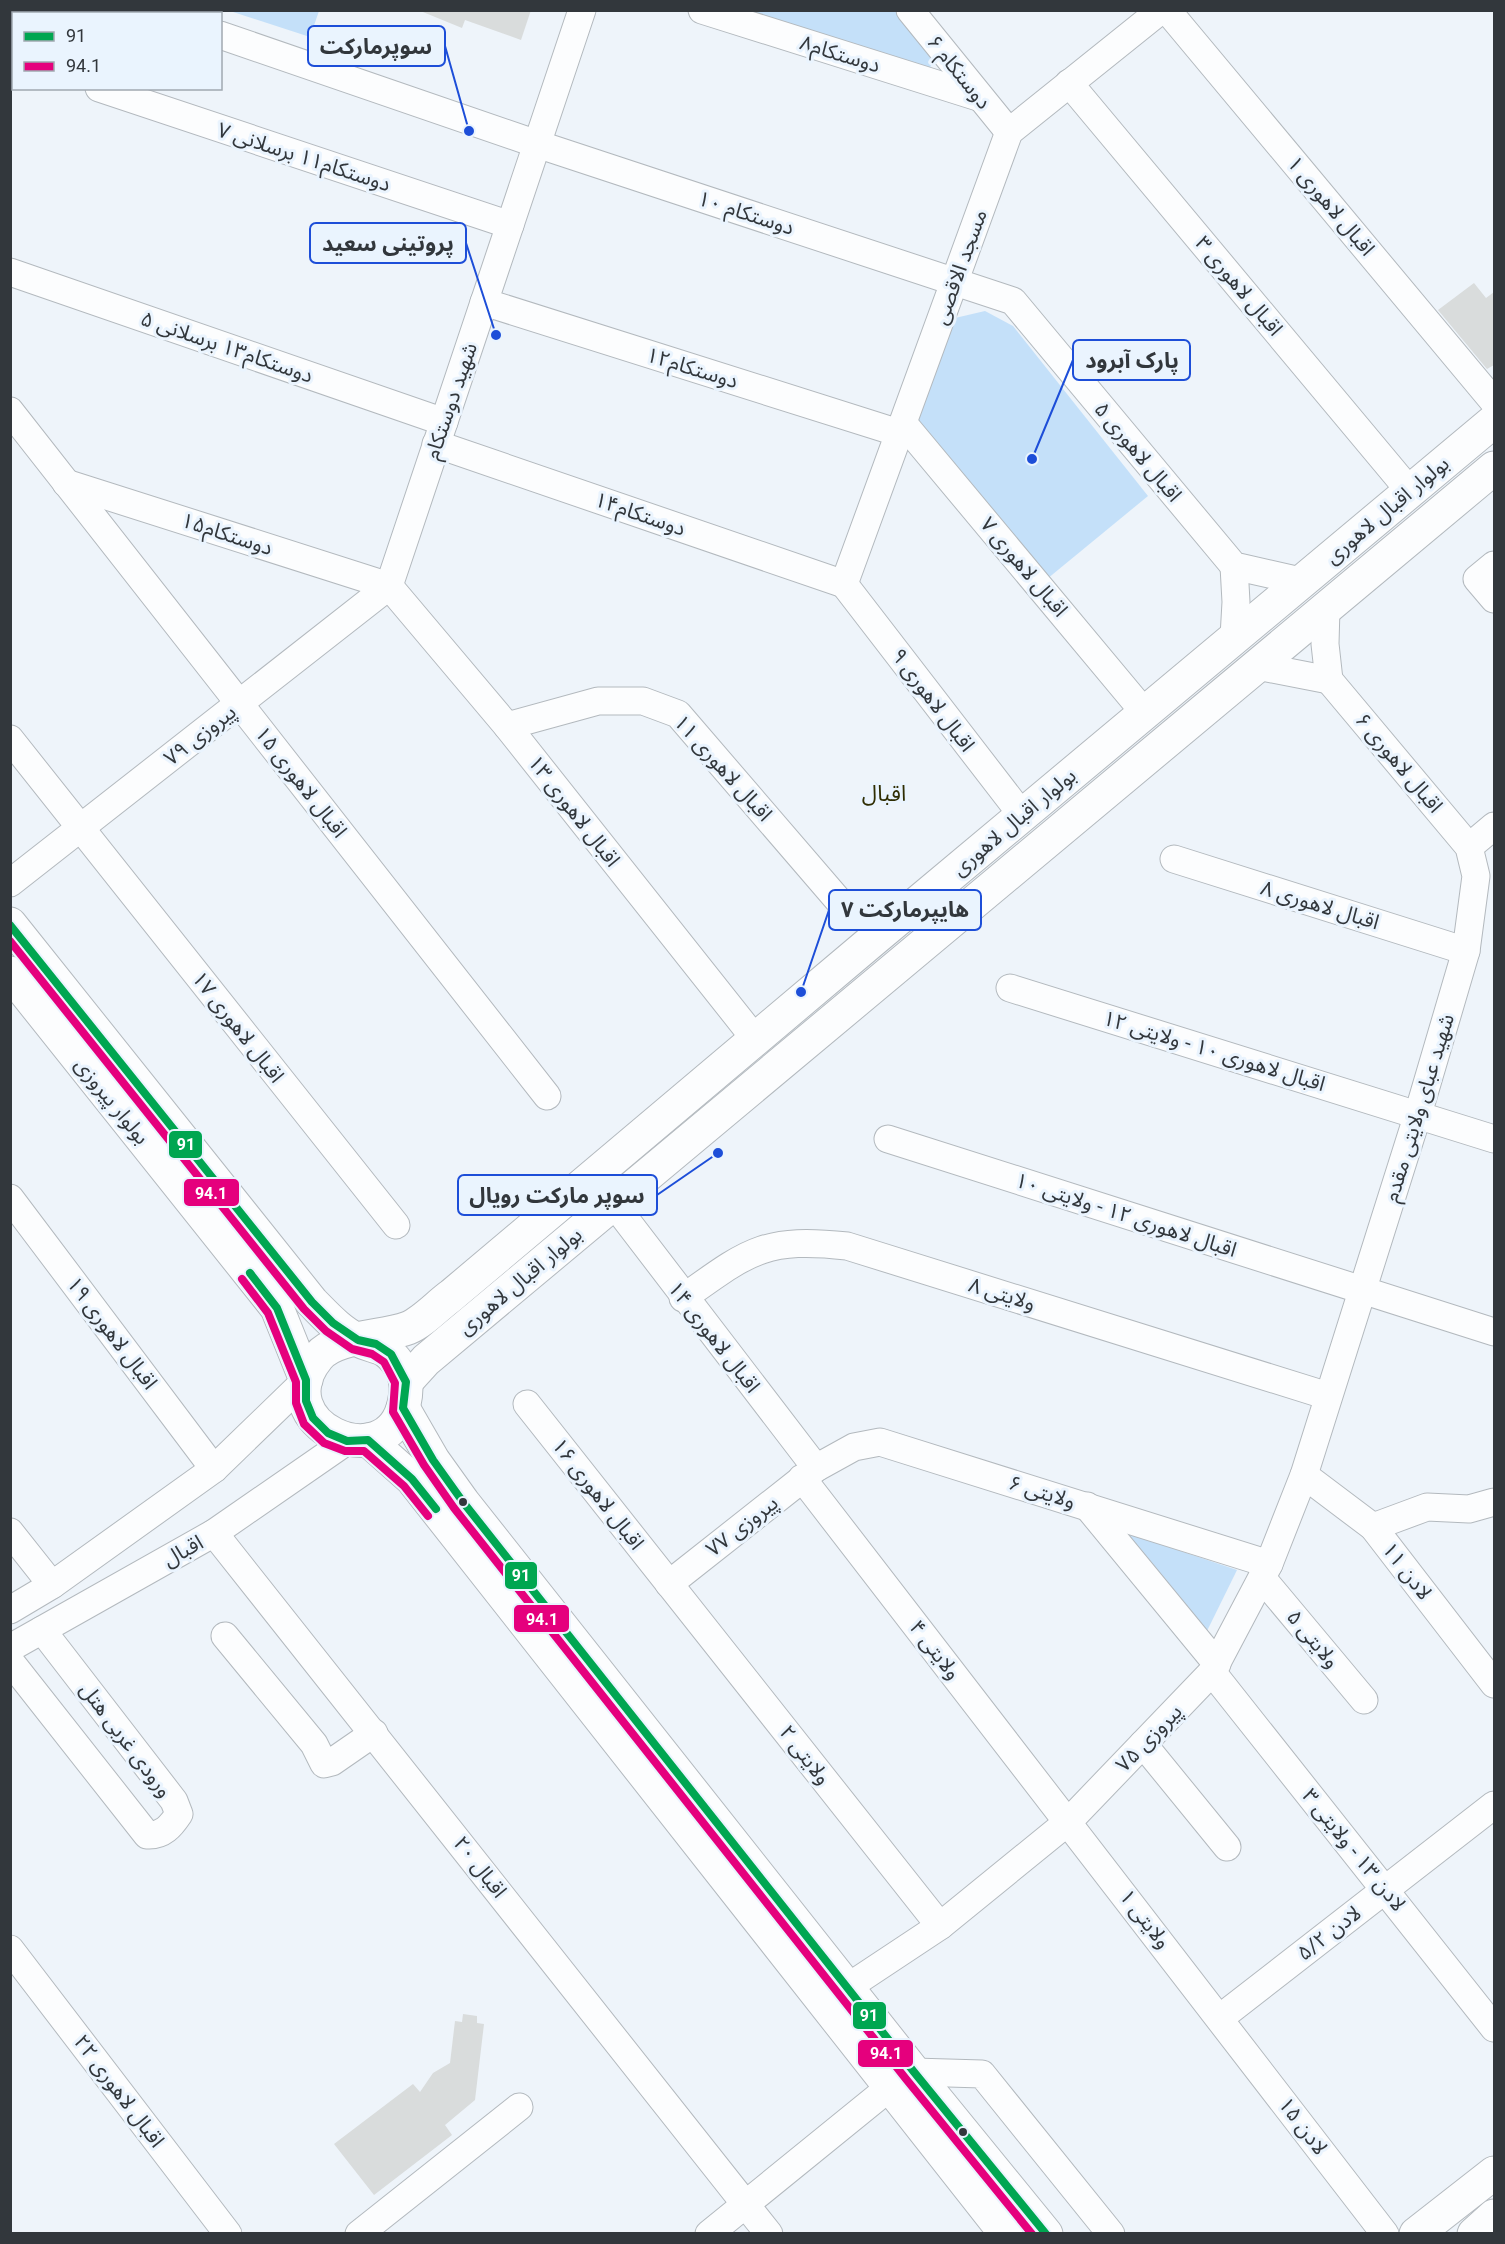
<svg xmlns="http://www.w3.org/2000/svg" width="1505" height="2244" font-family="Roboto,'Noto Sans Arabic',sans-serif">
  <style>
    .green { fill: #c4e0f9 }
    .building { fill: #d9dcdc }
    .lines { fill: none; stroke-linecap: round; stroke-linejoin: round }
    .minor-casing { stroke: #b3b9be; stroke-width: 29 }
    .major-casing { stroke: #b3b9be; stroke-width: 35 }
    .minor { stroke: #fcfdfe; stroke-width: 27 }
    .major { stroke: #fcfdfe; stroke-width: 33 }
    .bus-1-casing { stroke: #eaf4fe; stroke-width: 12 }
    .bus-2-casing { stroke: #eaf4fe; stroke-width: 12 }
    .bus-1 { stroke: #00a651; stroke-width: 8 }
    .bus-2 { stroke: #e5007d; stroke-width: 8 }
    .bus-dot { fill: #32373c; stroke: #eaf4fe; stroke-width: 2 }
    .labels { text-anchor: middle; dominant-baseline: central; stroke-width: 6; stroke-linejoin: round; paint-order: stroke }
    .street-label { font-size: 21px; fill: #32373c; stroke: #eaf4fe }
    .neighbourhood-label { font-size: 22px; fill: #2f2d02; stroke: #eaf4fe }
    .leader { fill: none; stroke: #1d4ed8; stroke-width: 2 }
    .callout-dot { fill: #1d4ed8; stroke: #eaf4fe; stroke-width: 2 }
    .callout { fill: #eaf4fe; stroke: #1d4ed8; stroke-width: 2 }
    .callout-label { font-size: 22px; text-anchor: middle; font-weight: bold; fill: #32373c }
    .line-badge { stroke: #eaf4fe; stroke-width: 2 }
    .badge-label { font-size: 16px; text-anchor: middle; font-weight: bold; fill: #fff }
  </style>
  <rect width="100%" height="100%" fill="#eef4fa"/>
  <!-- green -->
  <g class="green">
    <path d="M230 11 319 10V11L310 37Z"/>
    <path d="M732 11H896L935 59 929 69Z"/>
    <path d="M985 311 1013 326 1148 496 1047 579 915 423 955 318Z"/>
    <path d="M1121 1531 1237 1570 1206 1633Z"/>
  </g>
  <!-- building -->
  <g class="building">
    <path d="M418 10H531L521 40 465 20 462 28Z"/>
    <path d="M1474 283 1486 298 1494 292V365L1487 369 1438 310Z"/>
    <path d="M463 2014 477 2016V2023L484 2024 475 2100 445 2125 452 2135 374 2195 334 2144 413 2084 420 2092 433 2073 450 2063 455 2021 462 2022Z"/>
  </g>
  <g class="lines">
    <!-- minor casing -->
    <g class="minor-casing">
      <g id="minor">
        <path d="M150 10 158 14"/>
        <path d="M702 10 978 97"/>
        <path d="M910 10 1009 132"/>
        <path d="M1167 10 1494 402"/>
        <path d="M220 35 537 144 1013 301 1234 566 1300 581"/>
        <path d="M10 59 14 60"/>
        <path d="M1069 83 1409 490"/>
        <path d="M99 88 510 225"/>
        <path d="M10 272 444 422"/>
        <path d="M484 302 899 433"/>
        <path d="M10 411 547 1096"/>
        <path d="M903 423 1144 712"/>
        <path d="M436 444 844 584"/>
        <path d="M66 483 389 586"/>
        <path d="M1494 565 1477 579 1494 599"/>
        <path d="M844 584 1009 132 1161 10"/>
        <path d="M844 584 1022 815"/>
        <path d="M389 586 582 10"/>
        <path d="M389 586 507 726 756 1040"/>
        <path d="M1326 608 1325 644 1329 680"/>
        <path d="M1234 637 1236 602 1234 566"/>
        <path d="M1257 666 1329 680"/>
        <path d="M507 726 598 701H643L678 714 838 900"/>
        <path d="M10 739 396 1225"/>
        <path d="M1469 847 1494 826"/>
        <path d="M1174 859 1466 951"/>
        <path d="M10 883 389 586"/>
        <path d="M1010 988 1494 1139"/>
        <path d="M888 1139 1494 1332"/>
        <path d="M10 1198 214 1469"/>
        <path d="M614 1204 816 1468"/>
        <path d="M683 1298C749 1251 764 1237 847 1246L1328 1396"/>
        <path d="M527 1404 940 1926"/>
        <path d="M1304 1475 1373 1527 1494 1684"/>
        <path d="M802 1478 1385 2234"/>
        <path d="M1087 1506 1217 1664"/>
        <path d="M1373 1527 1427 1507 1469 1509 1494 1502"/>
        <path d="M10 1532 52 1585"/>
        <path d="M214 1533 769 2234"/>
        <path d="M1262 1578 1364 1700"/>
        <path d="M669 1584 816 1468 854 1447 880 1442 1269 1564"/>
        <path d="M10 1610 52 1585 214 1469 306 1380"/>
        <path d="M225 1636 314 1744 324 1764 332 1762 374 1733"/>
        <path d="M10 1648 214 1533 347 1441"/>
        <path d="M10 1661 147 1835C163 1836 171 1826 179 1814L174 1801 42 1630"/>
        <path d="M1212 1672 1494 2028"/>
        <path d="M1143 1744 1227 1847"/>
        <path d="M10 1949 228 2234"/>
        <path d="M848 1987 940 1926 1069 1821 1212 1672 1269 1564 1304 1475 1418 1114 1466 951 1476 876 1469 847 1329 680"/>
        <path d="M1220 2018 1494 1805"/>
        <path d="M914 2072 982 2074 1111 2234"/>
        <path d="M359 2234 519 2107"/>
        <path d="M709 2234 890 2087"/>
      </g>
    </g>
    <!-- major casing -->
    <g class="major-casing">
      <g id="major">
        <path d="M10 924 312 1302C325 1315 340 1332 358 1340 376 1349 385 1344 399 1365 407 1376 407 1391 404 1404 387 1480 263 1424 318 1357 336 1335 383 1338 408 1328 423 1322 438 1305 452 1295L873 940 1494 421"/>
        <path d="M10 973 277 1308 306 1380"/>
        <path d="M406 1382 426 1360 1494 468"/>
        <path d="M403 1408 433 1460 463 1502 914 2072 1046 2234"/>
        <path d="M368 1440 412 1479 1006 2234"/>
        <path d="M1416 2234 1494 2173"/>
        <path d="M1474 2234 1494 2216"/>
      </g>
    </g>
    <!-- minor -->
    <use href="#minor" class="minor"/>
    <!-- major -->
    <use href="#major" class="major"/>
    <!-- bus-1 casing -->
    <g class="bus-1-casing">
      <g id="bus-1">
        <path d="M10 925 312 1302 333 1323 358 1340 376 1344 391 1354 406 1382 403 1408 433 1460 463 1502 914 2072 1046 2234"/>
        <path d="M250 1273 277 1308 306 1380V1401L313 1418 328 1433 347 1441 368 1440 412 1479 436 1509"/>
      </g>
    </g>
    <!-- bus-2 casing -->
    <g class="bus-2-casing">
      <g id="bus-2">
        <path d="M10 941 304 1309 326 1331 352 1349 372 1354 384 1362 395 1383 393 1412 424 1465 454 1508 906 2079 1032 2234"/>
        <path d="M242 1279 268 1313 296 1382V1403L304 1424 324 1443 345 1451H364L404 1486 428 1516"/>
      </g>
    </g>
    <!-- bus-1 -->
    <use href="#bus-1" class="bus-1"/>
    <!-- bus-2 -->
    <use href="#bus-2" class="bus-2"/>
  </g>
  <!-- markers -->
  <g class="bus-dot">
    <circle cx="463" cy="1502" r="5"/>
    <circle cx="963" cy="2132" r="5"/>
  </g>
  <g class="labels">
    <!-- street labels -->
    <g class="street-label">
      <text transform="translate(840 54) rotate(17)">دوستکام۸</text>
      <text transform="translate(959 72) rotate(51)">دوستکام ۶</text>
      <text transform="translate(304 157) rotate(18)">دوستکام۱۱ برسلانی ۷</text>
      <text transform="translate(1331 206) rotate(50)">اقبال لاهوری ۱</text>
      <text transform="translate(746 213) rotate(18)">دوستکام ۱۰</text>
      <text transform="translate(960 267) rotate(-70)">مسجد الاقصی</text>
      <text transform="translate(1239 286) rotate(50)">اقبال لاهوری ۳</text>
      <text transform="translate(227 347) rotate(19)">دوستکام۱۳ برسلانی ۵</text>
      <text transform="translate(692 368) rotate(17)">دوستکام۱۲</text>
      <text transform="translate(451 401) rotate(-71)">شهید دوستکام</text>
      <text transform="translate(1138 452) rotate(50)">اقبال لاهوری ۵</text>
      <text transform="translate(1387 510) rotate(-40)">بولوار اقبال لاهوری</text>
      <text transform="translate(640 514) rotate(19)">دوستکام۱۴</text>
      <text transform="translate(227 534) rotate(18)">دوستکام۱۵</text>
      <text transform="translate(1024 567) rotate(50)">اقبال لاهوری ۷</text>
      <text transform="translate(933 700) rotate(53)">اقبال لاهوری ۹</text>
      <text transform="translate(200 735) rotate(-38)">پیروزی ۷۹</text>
      <text transform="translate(1399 763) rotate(50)">اقبال لاهوری ۶</text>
      <text transform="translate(723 768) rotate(48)">اقبال لاهوری ۱۱</text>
      <text transform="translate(301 782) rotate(52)">اقبال لاهوری ۱۵</text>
      <text transform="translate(574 811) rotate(52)">اقبال لاهوری ۱۳</text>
      <text transform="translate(1014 822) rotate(-40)">بولوار اقبال لاهوری</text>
      <text transform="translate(1320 905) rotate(17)">اقبال لاهوری ۸</text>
      <text transform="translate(238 1027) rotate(52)">اقبال لاهوری ۱۷</text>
      <text transform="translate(1214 1051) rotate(17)">اقبال لاهوری ۱۰ - ولایتی ۱۲</text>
      <text transform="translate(112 1101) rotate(51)">بولوار پیروزی</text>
      <text transform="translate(1419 1108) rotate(-73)">شهید عبای ولایتی مقدم</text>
      <text transform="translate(1126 1215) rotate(18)">اقبال لاهوری ۱۲ - ولایتی ۱۰</text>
      <text transform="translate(520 1281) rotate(-40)">بولوار اقبال لاهوری</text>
      <text transform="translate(1002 1294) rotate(17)">ولایتی ۸</text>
      <text transform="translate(112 1333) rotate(53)">اقبال لاهوری ۱۹</text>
      <text transform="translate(714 1337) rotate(52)">اقبال لاهوری ۱۴</text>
      <text transform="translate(1042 1492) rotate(17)">ولایتی ۶</text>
      <text transform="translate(598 1494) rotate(52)">اقبال لاهوری ۱۶</text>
      <text transform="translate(742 1526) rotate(-38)">پیروزی ۷۷</text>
      <text transform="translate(183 1551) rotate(-29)">اقبال</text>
      <text transform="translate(1407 1571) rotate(52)">لادن ۱۱</text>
      <text transform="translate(1313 1639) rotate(50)">ولایتی ۵</text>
      <text transform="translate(935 1650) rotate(52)">ولایتی ۴</text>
      <text transform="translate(1149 1738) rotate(-46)">پیروزی ۷۵</text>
      <text transform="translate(126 1740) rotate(53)">ورودی غربی هتل</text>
      <text transform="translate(805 1755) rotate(52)">ولایتی ۲</text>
      <text transform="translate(1354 1850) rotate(51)">لادن ۱۳ - ولایتی ۳</text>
      <text transform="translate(480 1867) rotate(52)">اقبال ۲۰</text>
      <text transform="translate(1145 1919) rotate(52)">ولایتی ۱</text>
      <text transform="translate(1329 1933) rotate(-38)">لادن ۵/۲</text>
      <text transform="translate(119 2091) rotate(53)">اقبال لاهوری ۲۲</text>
      <text transform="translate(1303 2126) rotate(53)">لادن ۱۵</text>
    </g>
    <!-- neighbourhood labels -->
    <g class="neighbourhood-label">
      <text x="884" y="793">اقبال</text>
    </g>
  </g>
  <!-- callouts -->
  <path class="leader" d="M469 131L445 46M496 335L466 243M1032 459L1073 360M801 992L829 910M718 1153L657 1195"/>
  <g class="callout-dot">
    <circle cx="469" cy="131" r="6"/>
    <circle cx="496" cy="335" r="6"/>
    <circle cx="1032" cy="459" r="6"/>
    <circle cx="801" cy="992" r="6"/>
    <circle cx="718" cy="1153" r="6"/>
  </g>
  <g class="callout">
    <rect x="308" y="26" width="137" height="40" rx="6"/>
    <rect x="310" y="223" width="156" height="40" rx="6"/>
    <rect x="1073" y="340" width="117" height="40" rx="6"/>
    <rect x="829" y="890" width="152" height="40" rx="6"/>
    <rect x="458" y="1175" width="199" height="40" rx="6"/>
  </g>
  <g class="callout-label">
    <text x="376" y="54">سوپرمارکت</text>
    <text x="388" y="251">پروتینی سعید</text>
    <text x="1132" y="368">پارک آبرود</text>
    <text x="905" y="917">هایپرمارکت ۷</text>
    <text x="557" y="1203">سوپر مارکت رویال</text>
  </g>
  <g class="line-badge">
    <rect x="168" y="1130" width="35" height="29" rx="6" fill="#00a651"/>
    <rect x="183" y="1178" width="57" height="29" rx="6" fill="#e5007d"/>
    <rect x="504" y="1561" width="34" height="29" rx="6" fill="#00a651"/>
    <rect x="513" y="1604" width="57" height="29" rx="6" fill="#e5007d"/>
    <rect x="852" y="2001" width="35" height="29" rx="6" fill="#00a651"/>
    <rect x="857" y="2039" width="57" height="29" rx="6" fill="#e5007d"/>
  </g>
  <g class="badge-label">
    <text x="186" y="1150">91</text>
    <text x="211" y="1199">94.1</text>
    <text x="521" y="1581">91</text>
    <text x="542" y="1625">94.1</text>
    <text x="869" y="2021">91</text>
    <text x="886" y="2059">94.1</text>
  </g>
  <!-- border -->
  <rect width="1505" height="2244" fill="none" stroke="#32373c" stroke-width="24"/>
  <!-- legend -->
  <rect x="12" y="12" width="210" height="78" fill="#eaf4fe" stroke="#a0a8b0" stroke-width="1.5"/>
  <rect x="24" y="32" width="30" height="9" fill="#00a651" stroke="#a0a8b0" stroke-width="1.5"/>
  <text x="66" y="42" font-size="18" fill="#32373c">91</text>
  <rect x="24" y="62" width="30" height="9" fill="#e5007d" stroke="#a0a8b0" stroke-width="1.5"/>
  <text x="66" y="72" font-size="18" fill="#32373c">94.1</text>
</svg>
